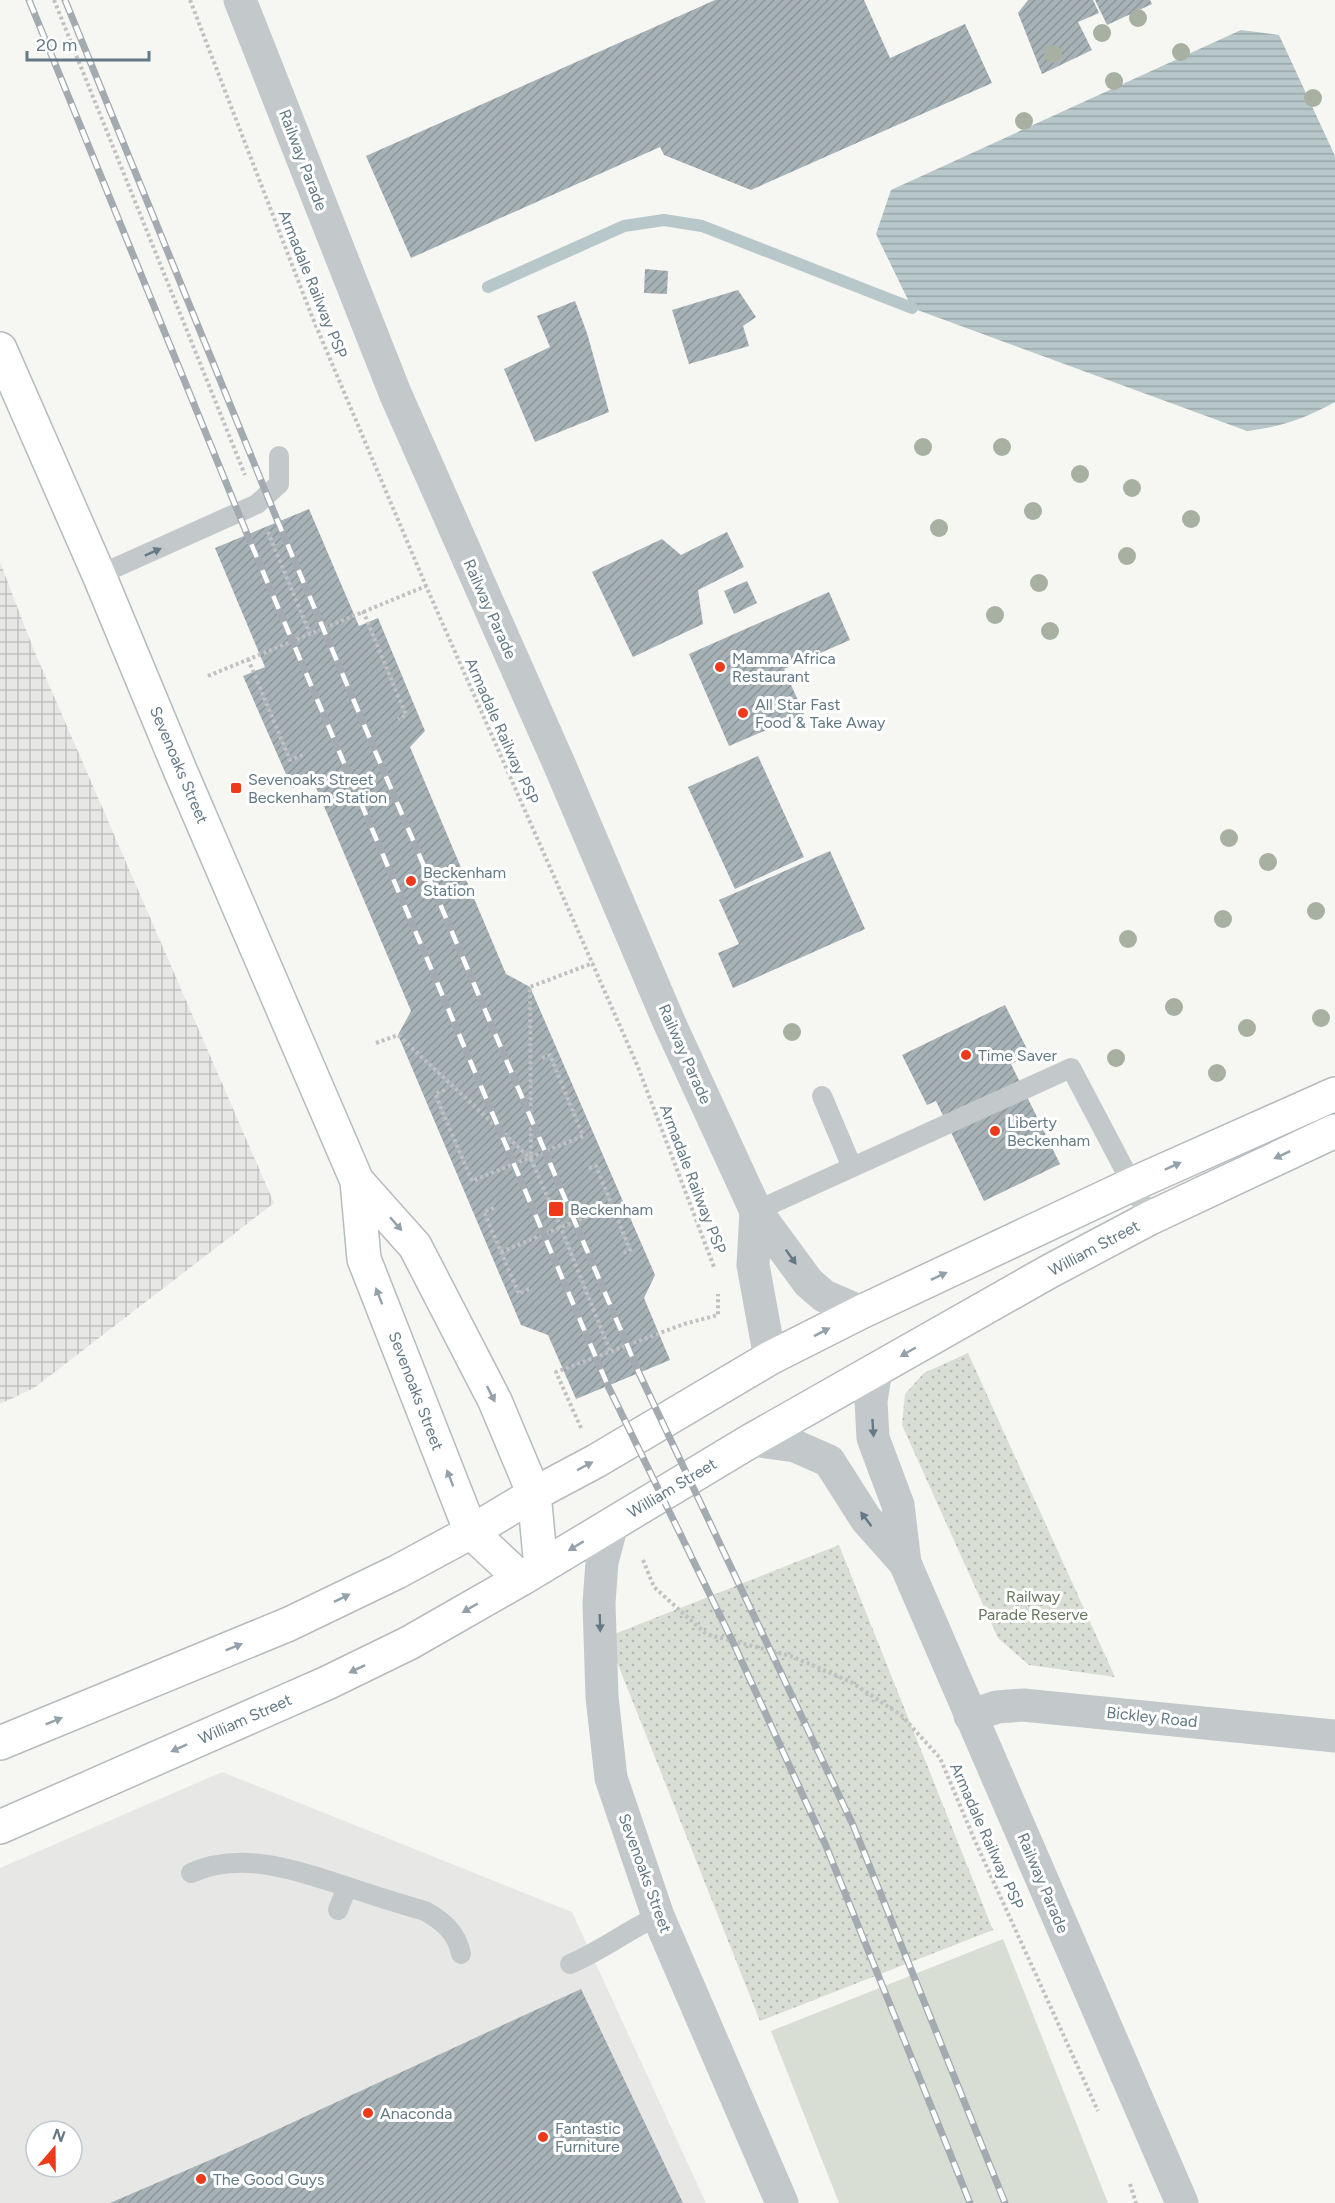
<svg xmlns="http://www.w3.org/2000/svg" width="1335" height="2203" font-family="Figtree,sans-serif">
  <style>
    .built { fill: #e7e8e6; fill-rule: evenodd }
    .industrial { fill: url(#industrial-grid) }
    .grass { fill: url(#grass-dots) }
    .pitch { fill: #d8ded3 }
    .water { fill: url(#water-rules) }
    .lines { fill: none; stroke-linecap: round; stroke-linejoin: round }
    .stream { stroke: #b8c7c9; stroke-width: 12 }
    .building { fill: url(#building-hatch) }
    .secondary-casing { stroke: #b5bcbf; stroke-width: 36 }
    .primary-casing { stroke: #b6bbbe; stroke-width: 36 }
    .path { stroke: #bfc1c3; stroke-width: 4; stroke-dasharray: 3 3; stroke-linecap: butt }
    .service { stroke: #c3c8cb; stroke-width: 20 }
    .minor { stroke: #c3c8cb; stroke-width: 33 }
    .tertiary { stroke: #c3c8cb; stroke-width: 33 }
    .secondary { stroke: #fff; stroke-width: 33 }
    .primary { stroke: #fff; stroke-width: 33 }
    .rail-casing { stroke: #a3abb0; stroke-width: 7 }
    .rail { stroke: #fff; stroke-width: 4.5; stroke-dasharray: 14; stroke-linecap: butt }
    .tree { fill: #a7b0a1 }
    .oneway { fill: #637986 }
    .oneway2 { fill: #92a1aa }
    .poi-dot { fill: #ee391b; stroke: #fff; stroke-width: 2 }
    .labels { text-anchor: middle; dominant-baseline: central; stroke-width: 6; stroke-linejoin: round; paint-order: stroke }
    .street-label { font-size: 16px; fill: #637986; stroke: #fff }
    .poi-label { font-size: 16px; fill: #637986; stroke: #fff; text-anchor: start }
    .park-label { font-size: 16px; fill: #66775f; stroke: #fff }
  </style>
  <defs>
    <pattern id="industrial-grid" width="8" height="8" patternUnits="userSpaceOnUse" patternTransform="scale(1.5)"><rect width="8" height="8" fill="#e7e8e6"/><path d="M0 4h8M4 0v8" fill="none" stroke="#bfc1c0"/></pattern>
    <pattern id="grass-dots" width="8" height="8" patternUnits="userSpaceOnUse" patternTransform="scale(1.5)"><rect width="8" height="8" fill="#d8ded3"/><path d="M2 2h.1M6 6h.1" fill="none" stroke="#b3b9b1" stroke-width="1.8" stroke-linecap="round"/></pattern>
    <pattern id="water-rules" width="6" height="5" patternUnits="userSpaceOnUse" patternTransform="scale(1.5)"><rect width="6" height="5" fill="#b8c7c9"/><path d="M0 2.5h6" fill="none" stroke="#99a6a9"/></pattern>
    <pattern id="building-hatch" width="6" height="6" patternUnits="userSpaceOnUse" patternTransform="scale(1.5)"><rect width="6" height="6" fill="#a7b2b7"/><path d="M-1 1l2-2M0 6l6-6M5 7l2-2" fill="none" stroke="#8c969a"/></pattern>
  </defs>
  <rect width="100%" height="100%" fill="#f6f6f2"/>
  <!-- built -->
  <path class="built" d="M222 1772 572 1912 706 2203H0V1868ZM36 2131H72V2167H36Z"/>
  <!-- industrial -->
  <path class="industrial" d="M0 562 33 648 274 1203 34 1388 0 1404Z"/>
  <!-- grass -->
  <g class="grass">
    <path d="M968 1353 1115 1677 1029 1665 998 1638 902 1425 905 1394 924 1373Z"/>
    <path d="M839 1545 993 1930 760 2021 607 1637Z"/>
  </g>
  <!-- pitch -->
  <path class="pitch" d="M1003 1939 1108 2203H839L771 2031Z"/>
  <!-- water -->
  <path class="water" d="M1241 30 1279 35 1335 156V402C1303 419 1284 426 1247 431L912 308 876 234 891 190Z"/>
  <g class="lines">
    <!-- stream -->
    <path class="stream" d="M488 287 624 226 664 220 702 226 912 308"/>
  </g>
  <!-- building -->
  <g class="building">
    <path d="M715 0H864L890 58 965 24 992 83 751 190 664 155 660 147 411 258 366 156Z"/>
    <path d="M1028 0H1093L1099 13 1078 22 1092 50 1042 74 1018 13Z"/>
    <path d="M1095 0H1150L1152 4 1107 25Z"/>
    <path d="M645 269 668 271 667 294 644 293Z"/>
    <path d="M738 290 756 317 743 326 749 346 689 364 672 310Z"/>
    <path d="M575 301 587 333 609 412 535 442 504 369 550 347 537 316Z"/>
    <path d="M309 509 359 626 378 618 425 731 410 747 506 974 530 987 655 1275 644 1298 670 1360 576 1399 548 1335 521 1325 398 1035 411 1011 315 785 292 788 243 676 265 667 215 548Z"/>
    <path d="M727 532 744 567 698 590 703 624 633 657 592 572 662 539 681 555Z"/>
    <path d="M747 581 757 603 734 614 724 591Z"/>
    <path d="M829 592 850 640 784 669 804 714 729 746 689 654Z"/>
    <path d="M758 756 804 857 735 889 688 787Z"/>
    <path d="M830 851 865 929 733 988 718 953 739 944 719 900Z"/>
    <path d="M1005 1005 1030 1055 1011 1064 1060 1164 984 1201 936 1101 927 1105 902 1055Z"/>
    <path d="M581 1989 683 2203H110L224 2154Z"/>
  </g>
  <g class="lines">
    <!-- secondary casing -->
    <g class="secondary-casing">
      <g id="secondary">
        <path d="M0 349 99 575 180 770 357 1181 415 1246 495 1401 534 1494 541 1567"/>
        <path d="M357 1181 364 1259 471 1532 521 1579"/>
      </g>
    </g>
    <!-- primary casing -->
    <g class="primary-casing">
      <g id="primary">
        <path d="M0 1743 289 1624 397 1572 471 1532 534 1494 596 1461 770 1358 861 1312 1133 1184 1335 1094"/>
        <path d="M0 1827 327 1683 409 1643 521 1579 752 1440 1050 1271 1150 1218 1335 1131"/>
      </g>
    </g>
    <!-- path -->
    <g class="path">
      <path d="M54 0 245 475"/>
      <path d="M190 0 311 314 426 586 638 1067 714 1267"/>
      <path d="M268 532 310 634"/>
      <path d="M363 611 406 715 398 719"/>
      <path d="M248 659 290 760 303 755"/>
      <path d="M208 676 426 586"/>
      <path d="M376 1043 398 1035 531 1159 530 987 593 963"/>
      <path d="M445 1090 435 1094 472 1181 583 1136 550 1055 542 1058"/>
      <path d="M531 1159 561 1228 610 1351"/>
      <path d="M589 1168 596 1166 630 1250 624 1253"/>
      <path d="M494 1208 484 1212 519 1294 529 1289"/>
      <path d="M501 1252 612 1206"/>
      <path d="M581 1428 556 1372 684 1324 718 1315V1294"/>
      <path d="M643 1560 654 1587 706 1634 791 1656 851 1682 901 1715 940 1758 975 1841 1098 2111"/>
      <path d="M1130 2184 1136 2203"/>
    </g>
    <!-- service -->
    <g class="service">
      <path d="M99 575 257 504 279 484V456"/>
      <path d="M822 1096 852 1167"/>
      <path d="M756 1211 1071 1068 1150 1218"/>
      <path d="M191 1873C241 1851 292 1869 342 1885 369 1894 397 1903 425 1911 443 1921 457 1933 461 1954"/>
      <path d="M338 1910 347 1887"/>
      <path d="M570 1964C601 1951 628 1930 658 1916"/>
    </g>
    <!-- minor -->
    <g class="minor">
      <path d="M612 1524 602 1562 599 1603 602 1697 611 1778 658 1916 782 2203"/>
      <path d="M970 1716 997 1707 1023 1705 1335 1736"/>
    </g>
    <!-- tertiary -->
    <g class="tertiary">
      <path d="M240 0 395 393 560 766 669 1022 756 1211 808 1282 824 1296 861 1312"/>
      <path d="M756 1211 753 1265 770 1358"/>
      <path d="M876 1370 871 1401 873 1438 898 1505 905 1563 1182 2203"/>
      <path d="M752 1440 795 1446 829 1461 866 1519 905 1563"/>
    </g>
    <!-- secondary -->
    <use href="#secondary" class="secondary"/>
    <!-- primary -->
    <use href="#primary" class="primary"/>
    <!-- rail casing -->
    <g class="rail-casing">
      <g id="rail">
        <path d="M29 0 247 534 608 1386 732 1640 826 1846 970 2203"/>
        <path d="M65 0 278 522 639 1373 853 1825 1005 2203"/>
      </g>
    </g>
    <!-- rail -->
    <use href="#rail" class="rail"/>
  </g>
  <!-- trees -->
  <g class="tree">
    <circle cx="1138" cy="18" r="9"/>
    <circle cx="1102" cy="33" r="9"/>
    <circle cx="1181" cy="52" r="9"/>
    <circle cx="1053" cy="54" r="9"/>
    <circle cx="1114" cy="81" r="9"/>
    <circle cx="1313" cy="98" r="9"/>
    <circle cx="1024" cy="121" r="9"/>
    <circle cx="923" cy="447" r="9"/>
    <circle cx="1002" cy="447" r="9"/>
    <circle cx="1080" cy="474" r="9"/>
    <circle cx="1132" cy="488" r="9"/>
    <circle cx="1033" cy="511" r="9"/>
    <circle cx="1191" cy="519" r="9"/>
    <circle cx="939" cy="528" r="9"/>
    <circle cx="1127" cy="556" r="9"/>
    <circle cx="1039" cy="583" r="9"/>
    <circle cx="995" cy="615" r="9"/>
    <circle cx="1050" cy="631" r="9"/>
    <circle cx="1229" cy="838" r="9"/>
    <circle cx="1268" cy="862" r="9"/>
    <circle cx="1316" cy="911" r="9"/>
    <circle cx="1223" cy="919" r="9"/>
    <circle cx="1128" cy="939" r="9"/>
    <circle cx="1174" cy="1007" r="9"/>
    <circle cx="1321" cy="1018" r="9"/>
    <circle cx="1247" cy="1028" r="9"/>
    <circle cx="792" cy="1032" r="9"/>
    <circle cx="1116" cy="1058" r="9"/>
    <circle cx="1217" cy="1073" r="9"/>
  </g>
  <!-- one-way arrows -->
  <defs><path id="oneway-solid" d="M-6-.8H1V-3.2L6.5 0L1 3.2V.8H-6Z" transform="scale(1.5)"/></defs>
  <g class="oneway">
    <use href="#oneway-solid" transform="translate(153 552) rotate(-24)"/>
    <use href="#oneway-solid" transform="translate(791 1257) rotate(55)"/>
    <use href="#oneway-solid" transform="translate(873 1428) rotate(86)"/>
    <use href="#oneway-solid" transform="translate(866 1519) rotate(-127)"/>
    <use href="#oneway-solid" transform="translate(600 1623) rotate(88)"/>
  </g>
  <g class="oneway2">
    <use href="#oneway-solid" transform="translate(1282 1155) rotate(155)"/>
    <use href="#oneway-solid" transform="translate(1173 1166) rotate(-24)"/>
    <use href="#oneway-solid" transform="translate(396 1224) rotate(49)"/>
    <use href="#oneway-solid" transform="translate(939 1276) rotate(-25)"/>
    <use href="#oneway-solid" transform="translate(379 1296) rotate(-111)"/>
    <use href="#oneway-solid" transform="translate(822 1332) rotate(-27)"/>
    <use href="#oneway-solid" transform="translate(908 1352) rotate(150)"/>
    <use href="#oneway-solid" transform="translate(491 1394) rotate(63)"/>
    <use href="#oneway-solid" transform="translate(585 1466) rotate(-28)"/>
    <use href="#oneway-solid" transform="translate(450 1478) rotate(-111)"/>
    <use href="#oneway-solid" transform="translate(576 1546) rotate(149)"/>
    <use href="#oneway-solid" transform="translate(342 1598) rotate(-26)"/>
    <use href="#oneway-solid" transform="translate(470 1608) rotate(150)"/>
    <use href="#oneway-solid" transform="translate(234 1647) rotate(-22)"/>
    <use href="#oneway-solid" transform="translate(357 1669) rotate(154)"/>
    <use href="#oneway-solid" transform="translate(54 1721) rotate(-22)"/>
    <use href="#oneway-solid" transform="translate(179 1748) rotate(156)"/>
  </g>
  <!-- markers -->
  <g class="poi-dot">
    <circle cx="720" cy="667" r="6"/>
    <circle cx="743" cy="713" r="6"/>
    <rect x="230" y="782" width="12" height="12" rx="3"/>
    <circle cx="411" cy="881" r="6"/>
    <circle cx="966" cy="1055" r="6"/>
    <circle cx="995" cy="1131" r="6"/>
    <rect x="548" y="1201" width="16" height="16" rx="3"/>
    <circle cx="368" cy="2113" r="6"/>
    <circle cx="543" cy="2137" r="6"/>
    <circle cx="201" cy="2179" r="6"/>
  </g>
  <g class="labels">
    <!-- street labels -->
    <g class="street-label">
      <text transform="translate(303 160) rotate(69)">Railway Parade</text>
      <text transform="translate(313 284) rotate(68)">Armadale Railway PSP</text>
      <text transform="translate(490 609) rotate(66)">Railway Parade</text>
      <text transform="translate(502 731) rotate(66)">Armadale Railway PSP</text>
      <text transform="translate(179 765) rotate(67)">Sevenoaks Street</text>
      <text transform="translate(685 1054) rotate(66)">Railway Parade</text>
      <text transform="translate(693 1179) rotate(69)">Armadale Railway PSP</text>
      <text transform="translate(1094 1248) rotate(-28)">William Street</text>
      <text transform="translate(416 1391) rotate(69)">Sevenoaks Street</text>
      <text transform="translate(672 1488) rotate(-31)">William Street</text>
      <text transform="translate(1152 1717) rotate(6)">Bickley Road</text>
      <text transform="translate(245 1719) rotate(-24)">William Street</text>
      <text transform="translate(987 1836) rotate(66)">Armadale Railway PSP</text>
      <text transform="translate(645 1873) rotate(70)">Sevenoaks Street</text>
      <text transform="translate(1043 1883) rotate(67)">Railway Parade</text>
    </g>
    <!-- poi labels -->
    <g class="poi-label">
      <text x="732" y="658">Mamma Africa<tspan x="732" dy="18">Restaurant</tspan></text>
      <text x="755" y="704">All Star Fast<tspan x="755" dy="18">Food &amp; Take Away</tspan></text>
      <text x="248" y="779">Sevenoaks Street<tspan x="248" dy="18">Beckenham Station</tspan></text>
      <text x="423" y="872">Beckenham<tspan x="423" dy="18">Station</tspan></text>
      <text x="978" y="1055">Time Saver</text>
      <text x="1007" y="1122">Liberty<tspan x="1007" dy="18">Beckenham</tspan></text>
      <text x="570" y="1209">Beckenham</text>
      <text x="380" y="2113">Anaconda</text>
      <text x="555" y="2128">Fantastic<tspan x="555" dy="18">Furniture</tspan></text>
      <text x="213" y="2179">The Good Guys</text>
    </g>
    <!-- park labels -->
    <g class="park-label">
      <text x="1033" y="1596">Railway<tspan x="1033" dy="18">Parade Reserve</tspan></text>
    </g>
  </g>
  <!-- north arrow -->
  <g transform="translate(54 2149) rotate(20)"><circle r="28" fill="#ffffff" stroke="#c1c9cf" stroke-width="1.5"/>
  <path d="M0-4.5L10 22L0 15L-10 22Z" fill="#ee391b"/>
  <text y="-9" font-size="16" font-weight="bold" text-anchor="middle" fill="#637986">N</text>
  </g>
  <!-- scale -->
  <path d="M27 51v9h122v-9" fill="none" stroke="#637986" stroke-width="3"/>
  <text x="36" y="51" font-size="18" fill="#637986" stroke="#ffffff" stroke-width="4.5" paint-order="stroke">20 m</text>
</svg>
